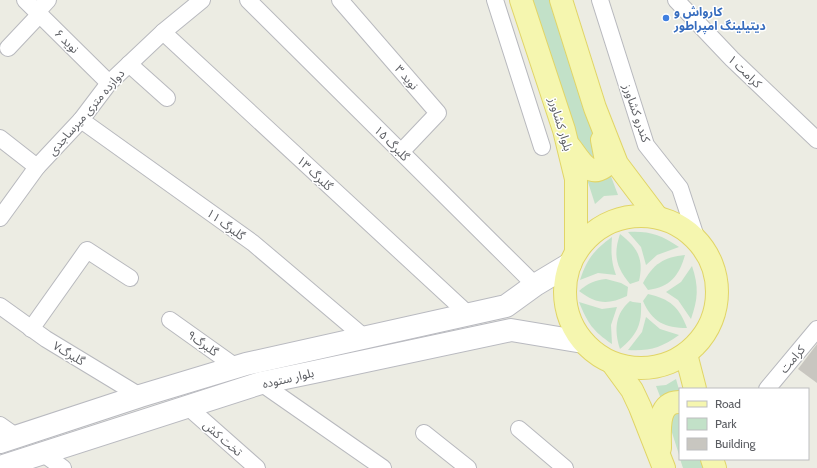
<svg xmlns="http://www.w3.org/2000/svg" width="817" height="468" font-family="Cabin,'Noto Sans Arabic',sans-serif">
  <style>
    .green { fill: #c2e1c8 }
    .building { fill: #c8c6c0 }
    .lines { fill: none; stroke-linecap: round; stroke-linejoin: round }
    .minor-casing { stroke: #b8b9be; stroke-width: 18 }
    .secondary-casing { stroke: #b9bac0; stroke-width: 24 }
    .primary-casing { stroke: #e1d567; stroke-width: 24 }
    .minor { stroke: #fff; stroke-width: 16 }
    .secondary { stroke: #fff; stroke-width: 22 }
    .primary { stroke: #f5f6af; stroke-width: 22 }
    .shop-dot { fill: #3f7fe0; stroke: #fff; stroke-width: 1.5 }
    .labels { text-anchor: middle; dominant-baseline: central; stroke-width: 3; stroke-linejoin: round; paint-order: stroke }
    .shop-label { font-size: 12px; font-weight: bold; fill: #366cbe; stroke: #fff; text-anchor: start }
    .street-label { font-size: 12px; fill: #5b5d62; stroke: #fff }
  </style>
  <rect width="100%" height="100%" fill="#ecece3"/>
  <!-- green -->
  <g class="green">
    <path d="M529 0H553L592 119 597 162 578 149Z"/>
    <path d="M609 171 618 195 604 196 595 204 586 176Z"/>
    <path d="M628 232C650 231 661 235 679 247L657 255 646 265 641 247Z"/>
    <path d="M620 234C638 248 644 259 639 281L630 284C616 267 613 255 620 234Z"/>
    <path d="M612 237C611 251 611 262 616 275L598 273 580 280C587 259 594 250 612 237Z"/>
    <path d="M685 255C679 276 670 287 648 290L643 283C653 264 664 257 685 255Z"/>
    <path d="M692 266C699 287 698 299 691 319L678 300 666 292 681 282Z"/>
    <path d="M606 279 621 283 628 287 627 296C608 305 596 304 579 291 588 283 595 280 606 279Z"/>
    <path d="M648 294C670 299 679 307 687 328 665 328 652 322 643 301Z"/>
    <path d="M630 301 633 302 641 303C642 325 637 335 620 349 614 330 615 314 630 301Z"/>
    <path d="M579 302 602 309 617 307 611 325 612 344C593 331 588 324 579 302Z"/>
    <path d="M646 317 660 329 679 335C661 348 650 351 628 350L642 332Z"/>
    <path d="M676 379 680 393 663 404 656 386 666 385Z"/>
    <path d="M680 406V458L669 423 672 407Z"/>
    <path d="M680 459H702L705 468H683Z"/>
  </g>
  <!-- building -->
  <path class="building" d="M817 344V383L798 369Z"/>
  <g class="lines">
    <!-- minor casing -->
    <g class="minor-casing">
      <g id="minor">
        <path d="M25 0 109 83"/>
        <path d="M248 0 535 285"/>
        <path d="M340 0 438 113 401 152"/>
        <path d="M495 0 542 147"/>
        <path d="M600 0 646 145 680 188 697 240"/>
        <path d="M676 0 732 59 817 140"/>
        <path d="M37 12 48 0"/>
        <path d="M163 32 468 314"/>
        <path d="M8 48 40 14"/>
        <path d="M129 64 167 98"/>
        <path d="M81 120 253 243 364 337"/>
        <path d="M0 138 37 167"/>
        <path d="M0 218 37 167 81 120 109 83 163 32 202 0"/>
        <path d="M0 306 46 339 140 396"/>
        <path d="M170 320 236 367"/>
        <path d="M31 329 87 250 130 278"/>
        <path d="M261 383 383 468"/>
        <path d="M767 389 817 329"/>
        <path d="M188 407 257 468"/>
        <path d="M0 425 17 437"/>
        <path d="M519 429 565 468"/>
        <path d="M424 433 468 468"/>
        <path d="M42 453 63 468"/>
      </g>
    </g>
    <!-- secondary casing -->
    <g class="secondary-casing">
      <g id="secondary">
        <path d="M0 442 140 396 246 364 506 306 535 285 570 264"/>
        <path d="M0 467 261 383 314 372 511 330 583 342"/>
      </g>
    </g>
    <!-- primary casing -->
    <g class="primary-casing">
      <g id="primary">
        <path d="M521 0 564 130 576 179V251"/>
        <path d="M561 0 595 108 617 164 657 217"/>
        <path d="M570 147C579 158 588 178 604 167L606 161 602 140"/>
        <circle cx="641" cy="292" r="76"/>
        <path d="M686 354 695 389"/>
        <path d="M613 364 632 390 640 407 664 468"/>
        <path d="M660 448C660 432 656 401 680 402"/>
        <path d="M712 459 715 468"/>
      </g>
    </g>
    <!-- minor -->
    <use href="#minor" class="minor"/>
    <!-- secondary -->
    <use href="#secondary" class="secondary"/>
    <!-- primary -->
    <use href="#primary" class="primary"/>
  </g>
  <!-- markers -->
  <circle class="shop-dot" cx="666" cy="18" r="4"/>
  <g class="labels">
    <!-- shop labels -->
    <g class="shop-label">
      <text x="674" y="11">کارواش و<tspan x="674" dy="14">دیتیلینگ امپراطور</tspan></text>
    </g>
    <!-- street labels -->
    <g class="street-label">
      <text transform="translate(67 41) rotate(44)">نوید ۶</text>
      <text transform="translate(745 71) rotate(44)">کرامت ۱</text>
      <text transform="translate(407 77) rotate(49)">نوید ۳</text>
      <text transform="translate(86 112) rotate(-49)">دوازده متری میرساجدی</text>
      <text transform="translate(637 113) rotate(71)">کندرو کشاورز</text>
      <text transform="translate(561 124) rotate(73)">بلوار کشاورز</text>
      <text transform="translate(392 143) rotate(45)">گلبرگ ۱۵</text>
      <text transform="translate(315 173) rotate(43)">گلبرگ ۱۳</text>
      <text transform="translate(226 224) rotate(36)">گلبرگ ۱۱</text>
      <text transform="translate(203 343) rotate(35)">گلبرگ۹</text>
      <text transform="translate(69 353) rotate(31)">گلبرگ۷</text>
      <text transform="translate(792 359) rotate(-50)">کرامت</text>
      <text transform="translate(288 378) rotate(-13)">بلوار ستوده</text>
      <text transform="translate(223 438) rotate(41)">تخت کش</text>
    </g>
  </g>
  <!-- legend -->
  <rect x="679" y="388" width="130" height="72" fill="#ffffff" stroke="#bdbec0"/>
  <rect x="687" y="401" width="20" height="6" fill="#f5f6af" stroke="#bdbec0"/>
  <text x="715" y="408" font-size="12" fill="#5b5d62">Road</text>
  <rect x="687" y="418" width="20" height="12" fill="#c2e1c8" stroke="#bdbec0"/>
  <text x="715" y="428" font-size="12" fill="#5b5d62">Park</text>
  <rect x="687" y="438" width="20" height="12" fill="#c8c6c0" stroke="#bdbec0"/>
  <text x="715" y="448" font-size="12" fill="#5b5d62">Building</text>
</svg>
